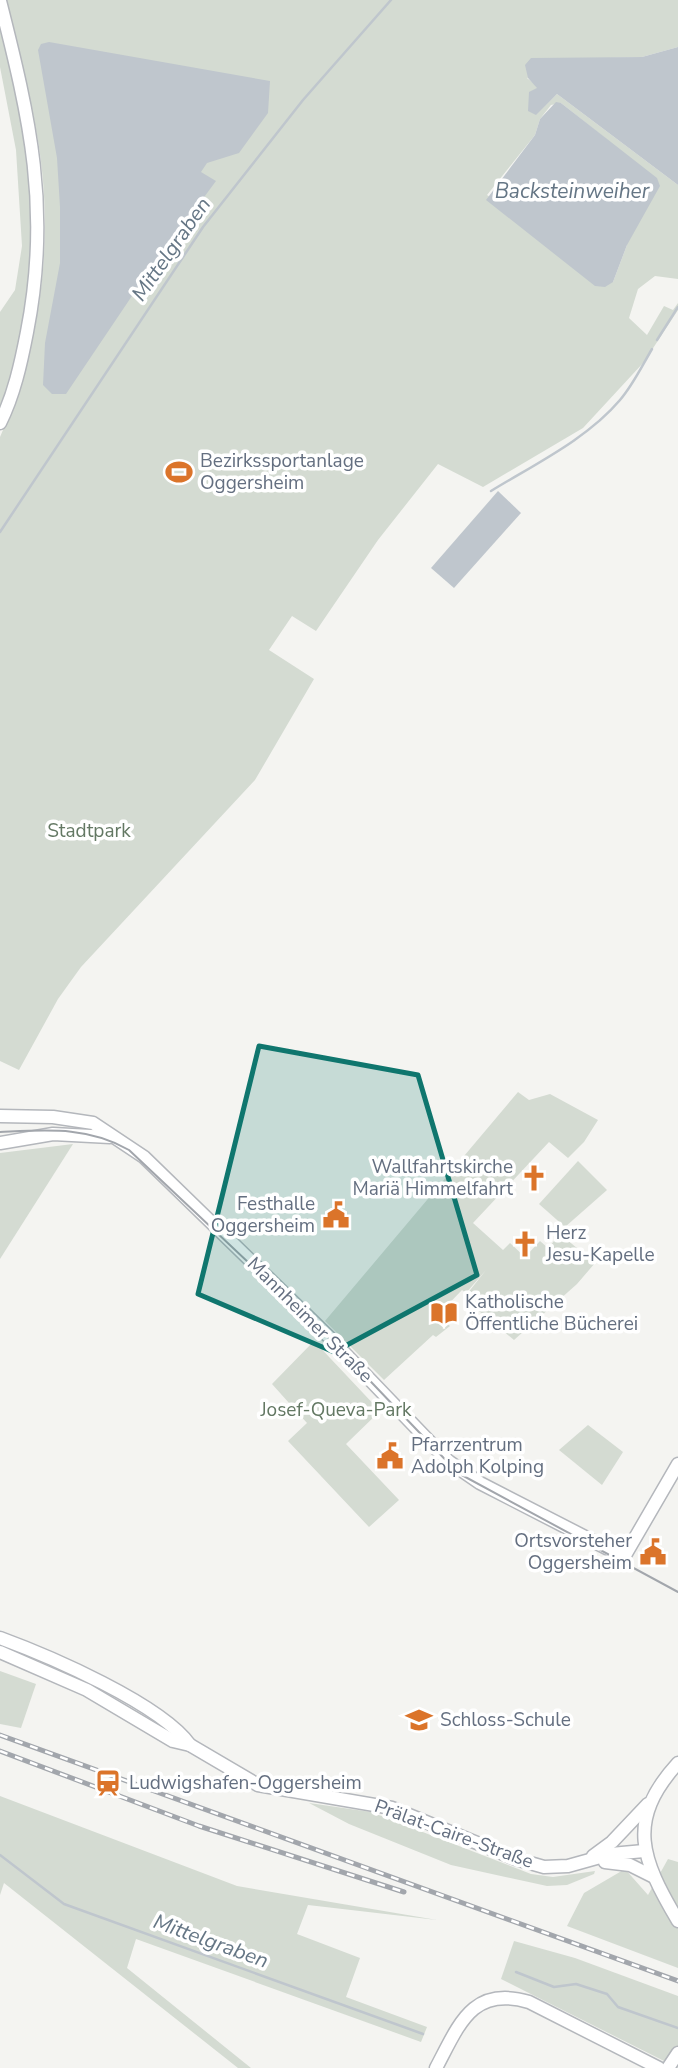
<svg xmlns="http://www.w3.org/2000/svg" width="678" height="2068" font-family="'Nunito Sans',sans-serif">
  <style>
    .green { fill: #d4dbd2; fill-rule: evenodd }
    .water { fill: #bfc6cd }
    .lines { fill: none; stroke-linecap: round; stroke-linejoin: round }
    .stream { stroke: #bfc6cd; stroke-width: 2.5 }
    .secondary-casing { stroke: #b4b7bc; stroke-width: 15 }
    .secondary { stroke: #fff; stroke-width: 12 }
    .tram { stroke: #a2a6ac; stroke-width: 2 }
    .rail-casing { stroke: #a2a6ac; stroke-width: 5 }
    .rail { stroke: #fff; stroke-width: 2.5; stroke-dasharray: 8; stroke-linecap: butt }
    .marked { fill: #0f766e; fill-opacity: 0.2; stroke: #0f766e; stroke-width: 5; stroke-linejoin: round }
    .labels { text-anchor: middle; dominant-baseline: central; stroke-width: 7; stroke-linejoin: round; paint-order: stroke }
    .poi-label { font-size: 19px; fill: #646f80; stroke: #fff; text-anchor: start }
    .park-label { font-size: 19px; fill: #637863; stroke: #fff }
    .street-label { font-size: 19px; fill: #646f80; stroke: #fff }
    .water-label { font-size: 21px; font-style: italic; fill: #657685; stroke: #fff }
  </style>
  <rect width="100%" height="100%" fill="#f4f4f1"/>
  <!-- green -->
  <g class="green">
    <path d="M6 0H678V47L642 57 608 58 527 78 537 86 536 114 557 94 678 185V279L655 276 638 289 629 318 647 335 664 306 673 310 678 303V310L644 362 583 428 483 487 438 464 378 540 316 631 292 616 269 650 314 679 255 780 81 967 58 999 19 1070 0 1061V437C42 345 55 235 37 135 29 89 17 45 6 0ZM561 103 605 138 627 245 613 282 487 195 535 135 540 119 551 105Z"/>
    <path d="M0 24C36 169 47 267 0 413V312L15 290 22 246 16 150 0 67Z"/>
    <path d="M518 1092 529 1100 550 1094 598 1120 584 1142 568 1158 549 1142 473 1223 503 1250 510 1243 525 1257 540 1241 548 1248 560 1234 595 1263 577 1284 514 1340 474 1307 476 1303 467 1294 486 1270 466 1293 462 1290 438 1315 450 1326 436 1337 433 1335 384 1380 325 1321Z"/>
    <path d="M73 1144 0 1259V1153Z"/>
    <path d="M578 1161 607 1190 565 1227 539 1204Z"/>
    <path d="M314 1341 380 1411 346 1444 399 1500 369 1527 288 1441 307 1423 272 1384Z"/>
    <path d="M588 1425 623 1452 602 1485 559 1450Z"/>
    <path d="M0 1671 36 1684 21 1728 0 1724Z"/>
    <path d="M0 1796 237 1886 437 1920 308 1905 297 1934 360 1958 346 1997 427 2027 421 2042 136 1939 127 1968 251 2068H238L4 1883 0 1895Z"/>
    <path d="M309 1803 371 1812 531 1874 553 1877 595 1871 594 1874 567 1885 547 1886 451 1865 349 1824Z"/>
    <path d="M668 1859 678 1862V1968L567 1926 584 1893 625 1869 648 1895Z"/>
    <path d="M514 1941 575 1958 678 1996V2068L501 1979Z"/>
  </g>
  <!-- water -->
  <g class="water">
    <path d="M49 42 270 81 268 113 239 153 207 163 201 172 216 181 140 284 66 394H52L43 385 45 343 60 263V207L57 158 38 50 41 44Z"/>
    <path d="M678 47V185L557 94 536 115 528 111 529 92 537 88 528 78 525 65 531 58 642 57Z"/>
    <path d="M556 102 561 103 657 178 660 186 627 245 613 282 605 287 595 286 486 200 535 135 540 119Z"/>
    <path d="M498 491 521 513 454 588 431 568Z"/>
  </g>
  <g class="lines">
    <!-- stream -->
    <g class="stream">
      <path d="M657 340 678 307"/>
      <path d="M491 491C535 464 587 439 620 400 633 385 642 366 652 349"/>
      <path d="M0 532 203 227 303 100 391 0"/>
      <path d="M0 1855 64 1904 423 2034"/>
      <path d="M516 1972 554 1987 576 1984 607 1994 618 2007 678 2028"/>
    </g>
    <!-- secondary casing -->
    <g class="secondary-casing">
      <g id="secondary">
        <path d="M0 1C30 119 51 210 27 332 21 363 14 395 0 423"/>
        <path d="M0 1116 53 1117 93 1123 144 1157 329 1337 448 1461 480 1483 624 1557 678 1464"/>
        <path d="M0 1143 53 1134 110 1137"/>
        <path d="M0 1638C49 1656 161 1704 190 1745"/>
        <path d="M0 1652 87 1690 173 1741 190 1745 258 1785 392 1808 516 1859 544 1867 568 1866 611 1854 644 1851"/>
        <path d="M678 1763C625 1821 642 1860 678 1921"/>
        <path d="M593 1856 612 1842 648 1804"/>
        <path d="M605 1862 630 1865 652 1876"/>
        <path d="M436 2068C459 2025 472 1985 529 2002L659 2068"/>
        <path d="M668 2068 678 2053"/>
      </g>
    </g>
    <!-- secondary -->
    <use href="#secondary" class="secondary"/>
    <!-- tram -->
    <path class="tram" d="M0 1132C46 1130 88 1126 129 1150L333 1342 458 1473 678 1592"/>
    <!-- rail casing -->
    <g class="rail-casing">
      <g id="rail">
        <path d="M0 1735 678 1981"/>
        <path d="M0 1751 199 1826 404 1892"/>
      </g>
    </g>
    <!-- rail -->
    <use href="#rail" class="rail"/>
  </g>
  <!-- marked area -->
  <path class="marked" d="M259 1046 418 1075 477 1275 334 1352 198 1294Z"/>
  <!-- icons -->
  <defs>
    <g id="stadium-bare" transform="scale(2.1)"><path d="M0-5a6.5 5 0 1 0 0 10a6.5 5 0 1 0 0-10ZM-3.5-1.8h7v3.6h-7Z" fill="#db742a" stroke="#fff" stroke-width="2.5" paint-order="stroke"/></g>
    <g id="church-bare" transform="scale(2.1)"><path d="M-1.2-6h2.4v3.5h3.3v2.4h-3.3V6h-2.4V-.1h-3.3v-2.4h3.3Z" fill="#db742a" stroke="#fff" stroke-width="2.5" paint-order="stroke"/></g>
    <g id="civic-bare" transform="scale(2.1)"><path d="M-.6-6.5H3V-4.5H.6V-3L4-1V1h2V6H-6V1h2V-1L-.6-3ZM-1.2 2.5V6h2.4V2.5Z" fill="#db742a" stroke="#fff" stroke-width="2.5" paint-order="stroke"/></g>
    <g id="library-bare" transform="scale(2.1)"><path d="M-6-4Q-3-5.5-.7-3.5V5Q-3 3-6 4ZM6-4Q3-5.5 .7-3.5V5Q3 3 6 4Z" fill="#db742a" stroke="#fff" stroke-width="2.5" paint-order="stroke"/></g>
    <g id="school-bare" transform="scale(2.1)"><path d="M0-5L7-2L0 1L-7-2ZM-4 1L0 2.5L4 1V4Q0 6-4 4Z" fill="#db742a" stroke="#fff" stroke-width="2.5" paint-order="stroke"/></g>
    <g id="station-bare" transform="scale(2.1)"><path d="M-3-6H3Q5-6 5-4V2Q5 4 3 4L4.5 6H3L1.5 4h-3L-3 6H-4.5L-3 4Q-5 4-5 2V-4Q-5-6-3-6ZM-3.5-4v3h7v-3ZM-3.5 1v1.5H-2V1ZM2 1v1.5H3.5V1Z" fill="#db742a" stroke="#fff" stroke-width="2.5" paint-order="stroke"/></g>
  </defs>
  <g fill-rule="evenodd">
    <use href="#stadium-bare" x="179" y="472"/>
    <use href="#church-bare" x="534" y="1178"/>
    <use href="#civic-bare" x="336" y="1215"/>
    <use href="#church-bare" x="525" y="1244"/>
    <use href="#library-bare" x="444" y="1313"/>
    <use href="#civic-bare" x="390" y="1456"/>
    <use href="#civic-bare" x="653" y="1552"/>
    <use href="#school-bare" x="419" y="1720"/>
    <use href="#station-bare" x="108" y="1783"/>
  </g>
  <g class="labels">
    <!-- poi labels -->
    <g class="poi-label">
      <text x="200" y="461">Bezirkssportanlage<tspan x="200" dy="22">Oggersheim</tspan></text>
      <text x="513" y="1167" text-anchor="end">Wallfahrtskirche<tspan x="513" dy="22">Mariä Himmelfahrt</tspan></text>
      <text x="315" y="1204" text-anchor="end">Festhalle<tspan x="315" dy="22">Oggersheim</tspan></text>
      <text x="546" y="1233">Herz<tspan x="546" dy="22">Jesu-Kapelle</tspan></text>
      <text x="465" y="1302">Katholische<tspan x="465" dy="22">Öffentliche Bücherei</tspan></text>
      <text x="411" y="1445">Pfarrzentrum<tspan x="411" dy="22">Adolph Kolping</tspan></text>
      <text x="632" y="1541" text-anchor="end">Ortsvorsteher<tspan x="632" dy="22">Oggersheim</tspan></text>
      <text x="440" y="1720">Schloss-Schule</text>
      <text x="129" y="1783">Ludwigshafen-Oggersheim</text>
    </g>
    <!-- park labels -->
    <g class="park-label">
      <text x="89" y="831">Stadtpark</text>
      <text x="336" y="1410">Josef-Queva-Park</text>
    </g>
    <!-- street labels -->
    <g class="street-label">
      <text transform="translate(310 1320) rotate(45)">Mannheimer Straße</text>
      <text transform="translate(454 1834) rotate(20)">Prälat-Caire-Straße</text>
    </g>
    <!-- water labels -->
    <g class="water-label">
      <text x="572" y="191">Backsteinweiher</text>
      <text transform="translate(171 249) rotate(-55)">Mittelgraben</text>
      <text transform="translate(211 1941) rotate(20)">Mittelgraben</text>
    </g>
  </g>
</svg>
